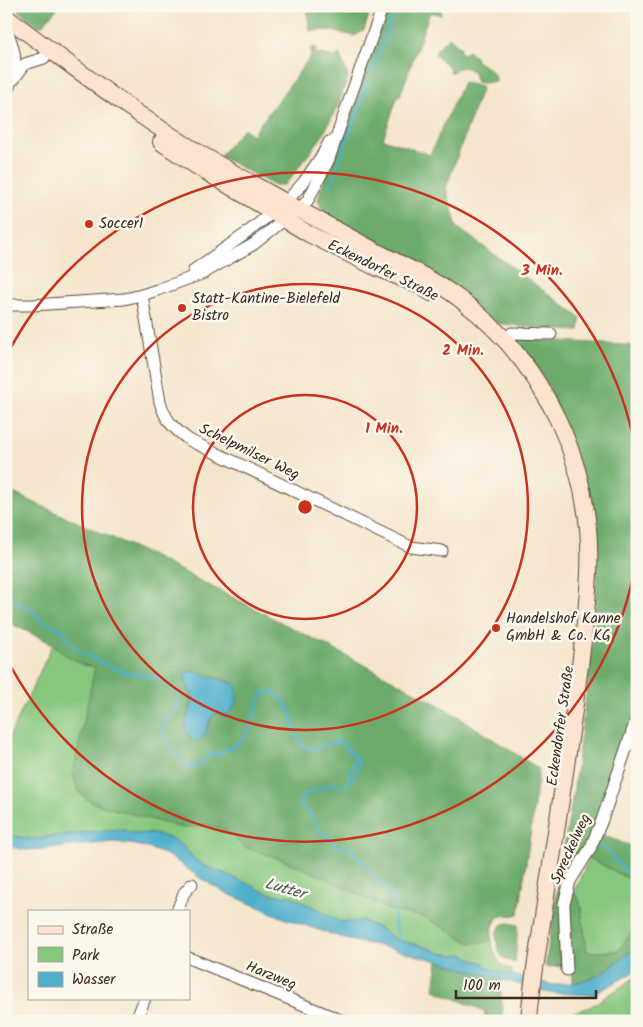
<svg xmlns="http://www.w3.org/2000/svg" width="643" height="1027" font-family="Kalam,sans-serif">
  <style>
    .green { fill: #86c67d; stroke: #60784e }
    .forest { fill: #6cab6c; stroke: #546a45; fill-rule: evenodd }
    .water { fill: #4dafcc; stroke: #446c75 }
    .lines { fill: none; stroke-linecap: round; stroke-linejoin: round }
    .stream { stroke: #4dafcc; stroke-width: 2.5 }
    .minor-casing { stroke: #574638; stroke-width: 13 }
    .secondary-casing { stroke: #574638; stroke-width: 18 }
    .minor { stroke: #fff; stroke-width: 11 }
    .secondary { stroke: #fde4d1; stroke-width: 16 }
    .ring { fill: none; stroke: #c8321e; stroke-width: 2.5 }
    .poi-dot { fill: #c8321e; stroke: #fbf7ec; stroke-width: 2 }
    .labels { text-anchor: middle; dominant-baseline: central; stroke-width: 5; stroke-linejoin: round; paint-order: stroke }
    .poi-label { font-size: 15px; fill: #3b2a1e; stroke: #fbf7ec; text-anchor: start }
    .street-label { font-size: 15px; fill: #3b2a1e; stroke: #fbf7ec }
    .water-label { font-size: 16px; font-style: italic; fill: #41595b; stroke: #fbf7ec }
    .centre { fill: #c8321e; stroke: #fbf7ec; stroke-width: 2.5 }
    .ring-label { font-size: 15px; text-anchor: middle; font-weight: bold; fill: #c8321e; stroke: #fbf7ec; stroke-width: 5; stroke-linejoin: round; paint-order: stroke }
  </style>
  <rect width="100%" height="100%" fill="#fbf7ec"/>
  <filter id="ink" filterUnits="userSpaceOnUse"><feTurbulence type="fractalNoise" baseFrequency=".02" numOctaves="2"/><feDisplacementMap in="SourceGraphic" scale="10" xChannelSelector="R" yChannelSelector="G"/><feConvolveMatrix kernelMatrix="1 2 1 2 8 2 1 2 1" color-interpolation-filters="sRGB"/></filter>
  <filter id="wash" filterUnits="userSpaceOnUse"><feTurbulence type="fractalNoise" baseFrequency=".0096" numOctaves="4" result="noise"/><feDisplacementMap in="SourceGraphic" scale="20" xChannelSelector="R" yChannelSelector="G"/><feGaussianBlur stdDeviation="1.12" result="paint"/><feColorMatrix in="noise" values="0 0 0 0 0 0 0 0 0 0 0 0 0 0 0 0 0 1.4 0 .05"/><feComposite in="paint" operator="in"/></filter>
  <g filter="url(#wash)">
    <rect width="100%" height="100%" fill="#f5e5cc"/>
    <!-- green -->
    <g class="green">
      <path d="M6 490 150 555 391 679 446 709 539 769 519 913 514 915 500 916C487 927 490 953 502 965 504 967 509 969 512 970V975L500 972 487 967 481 962 473 960 463 954 454 955 440 953 426 947 396 940 386 932 362 920 351 922H340L318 909 304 903 295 897 271 894 257 889 251 884 245 883 221 872 204 866 193 858 183 846 150 833 139 834 119 829 52 836C36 841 22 839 6 833V744L53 644 6 621Z"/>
      <path d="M589 858 637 883V926L618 951 587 952 580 902 574 892Z"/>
      <path d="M637 976V1021H551V1019L590 1007Z"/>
    </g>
    <!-- forest -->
    <g class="forest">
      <path d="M12 6H59L43 25 38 26Z"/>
      <path d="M313 6H372L364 30 355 36 327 30 310 31 307 13Z"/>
      <path d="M387 6H441V15L430 12 400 96H398L383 139 430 155 463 82 482 87 446 188 457 227 581 318 579 331 543 329 497 323 409 262 327 215 321 208 318 200 321 188 334 158Z"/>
      <path d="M449 37 461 48 459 50 463 54 468 51 475 57 476 61 491 70 497 81 483 83 476 82C475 67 461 63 451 73L448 66 435 55 436 50Z"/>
      <path d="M311 48H317L315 53 337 57 339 53 347 73 348 78 337 107 323 135 290 179 284 185H273L220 156 244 128 252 135 311 56Z"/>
      <path d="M516 338 637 346V712L586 846 564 882 562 966 545 967 574 787 591 658 596 604V557L549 386 522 347 515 340Z"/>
      <path d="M6 490 150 555 391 679 446 709 539 769 519 913 514 915 500 916C492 922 491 930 491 940L487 942 470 943 426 918 389 910 321 876 278 858 244 847 227 831 206 824 196 827 182 828 99 805C81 799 76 790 73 773L95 667 83 665 64 654 53 644 6 621ZM192 671 235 684 216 713 212 716 209 725 200 741 192 739 187 716 192 702V696L188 688Z"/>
      <path d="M601 835 637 848V883L589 858Z"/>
      <path d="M574 892 580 902 587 952 618 951 637 926V947C615 962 600 979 573 983L569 904Z"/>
      <path d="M508 923 518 925 515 963 507 960 501 956 498 948 496 934 501 925Z"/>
      <path d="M438 961 502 980 500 990 503 1007 501 1021H484L485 1011 434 990Z"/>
    </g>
    <!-- water -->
    <g class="water">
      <path d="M192 671 235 684C240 695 236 708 226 716L216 713C206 719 210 732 200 741 194 741 190 739 187 733 181 721 194 710 192 698 191 690 185 684 184 676L186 672Z"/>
      <path d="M119 829 139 834 150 833 171 838 183 846 193 858 204 866 221 872 245 883 251 884 257 889 271 894 295 897 304 903 318 909 340 922H351L362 920 386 932 397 940 426 947 440 953 454 955 463 954 473 960 481 962 487 967 500 972 554 985 579 982 598 976 606 971 637 947V970L593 995 548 993 438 961 380 946 349 940 286 919 224 892 203 880 175 860 167 855 148 848 136 845 114 842 42 849 26 850 6 846V833C22 839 36 841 52 836Z"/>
    </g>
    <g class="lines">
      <!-- stream -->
      <g class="stream">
        <path d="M371 75 396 6"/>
        <path d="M330 186 368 84"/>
        <path d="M6 597 33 611 42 622 46 624 61 628C66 633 68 641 74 646 80 653 116 670 125 672 134 675 163 676 169 683 171 685 171 687 173 690 174 692 176 694 177 696 182 709 162 717 163 730 163 743 180 758 188 767 194 767 203 766 205 761 207 758 206 757 209 755 212 753 217 753 220 753 222 752 240 743 241 742 247 735 249 726 253 718 254 714 257 711 258 707 259 702 258 697 263 694 269 689 275 693 280 697 296 711 291 734 305 748L316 749 338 741 342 743 357 759 358 766 356 774 344 787H342L335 783 331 784 318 790 305 794 300 802V805C311 809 312 822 319 830 326 838 333 836 336 847H340L343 845 346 846 363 862 377 880 383 883 388 888 393 897 395 911 394 922 400 942"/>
        <path d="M350 780C345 770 352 767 357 759"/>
        <path d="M598 846 608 851 625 871 637 875"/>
      </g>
    </g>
  </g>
  <g filter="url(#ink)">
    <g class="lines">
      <!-- minor casing -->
      <g class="minor-casing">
        <g id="minor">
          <path d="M7 30C17 57 17 60 9 87"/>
          <path d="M14 79 25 64 44 58"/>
          <path d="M194 270 244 235 286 202 303 183 323 154 329 142"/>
          <path d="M142 295 160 402C166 421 173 428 189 440L411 547 442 551"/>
          <path d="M6 305H33L124 299 142 295 157 290 204 273 214 267 254 244 284 220 299 210 308 200 329 159 347 106 383 6"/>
          <path d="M504 339 512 333 551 334"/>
          <path d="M177 911 184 893 192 884"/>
          <path d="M189 958 343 1021"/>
          <path d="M567 970 564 904 570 881 590 849 602 820 637 717"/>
          <path d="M136 1021 145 998"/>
        </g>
      </g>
      <!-- secondary casing -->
      <g class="secondary-casing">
        <g id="secondary">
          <path d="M6 17C71 65 135 115 204 156 259 188 314 218 370 248 401 265 433 278 461 300 545 363 594 468 589 573 587 617 581 660 575 703 565 777 553 850 542 923 537 956 531 988 529 1021"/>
          <path d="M161 142 198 167 309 234 373 266 420 286 431 293"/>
        </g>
      </g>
      <!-- minor -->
      <use href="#minor" class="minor"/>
      <!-- secondary -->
      <use href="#secondary" class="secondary"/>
    </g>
  </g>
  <!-- distance rings -->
  <g class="ring">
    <circle cx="305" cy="507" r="112"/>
    <circle cx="305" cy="507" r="223"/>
    <path d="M637 554A335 335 0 0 1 7 659M7 355A335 335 0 0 1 637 460"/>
  </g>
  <!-- markers -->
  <g class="poi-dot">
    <circle cx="89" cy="224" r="5"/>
    <circle cx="182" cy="308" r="5"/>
    <circle cx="496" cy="628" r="5"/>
  </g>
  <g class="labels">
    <!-- poi labels -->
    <g class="poi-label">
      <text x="99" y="224">Soccer1</text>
      <text x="192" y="299">Statt-Kantine-Bielefeld<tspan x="192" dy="17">Bistro</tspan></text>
      <text x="506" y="619">Handelshof Kanne<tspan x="506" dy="17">GmbH &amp; Co. KG</tspan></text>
    </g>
    <!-- street labels -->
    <g class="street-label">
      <text transform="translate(383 271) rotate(26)">Eckendorfer Straße</text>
      <text transform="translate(249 452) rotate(26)">Schelpmilser Weg</text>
      <text transform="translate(561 726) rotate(-82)">Eckendorfer Straße</text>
      <text transform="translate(571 849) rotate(-65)">Spreckelweg</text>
      <text transform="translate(271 976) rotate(22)">Harzweg</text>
    </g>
    <!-- water labels -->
    <g class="water-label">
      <text transform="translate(285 889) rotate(16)">Lutter</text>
    </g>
  </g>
  <circle cx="305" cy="507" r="8" class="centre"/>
  <g class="ring-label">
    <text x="542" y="275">3 Min.</text>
    <text x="463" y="355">2 Min.</text>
    <text x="384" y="433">1 Min.</text>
  </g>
  <!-- margin -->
  <rect width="643" height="1027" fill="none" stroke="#fbf7ec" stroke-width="25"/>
  <!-- legend -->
  <rect x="28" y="910" width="162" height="90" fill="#fbf7ec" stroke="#aea59a"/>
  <rect x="38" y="926" width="25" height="8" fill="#fde4d1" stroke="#aea59a"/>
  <text x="72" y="934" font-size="15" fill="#3b2a1e">Straße</text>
  <rect x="38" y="947" width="25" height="15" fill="#86c67d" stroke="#aea59a"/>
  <text x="72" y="960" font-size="15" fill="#3b2a1e">Park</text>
  <rect x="38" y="972" width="25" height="15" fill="#4dafcc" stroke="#aea59a"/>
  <text x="72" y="984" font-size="15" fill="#3b2a1e">Wasser</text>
  <!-- scale -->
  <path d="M456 990v8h140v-8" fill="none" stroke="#3b2a1e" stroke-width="2.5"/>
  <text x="463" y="990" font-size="15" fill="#3b2a1e" stroke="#fbf7ec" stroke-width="4" paint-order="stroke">100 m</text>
</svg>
